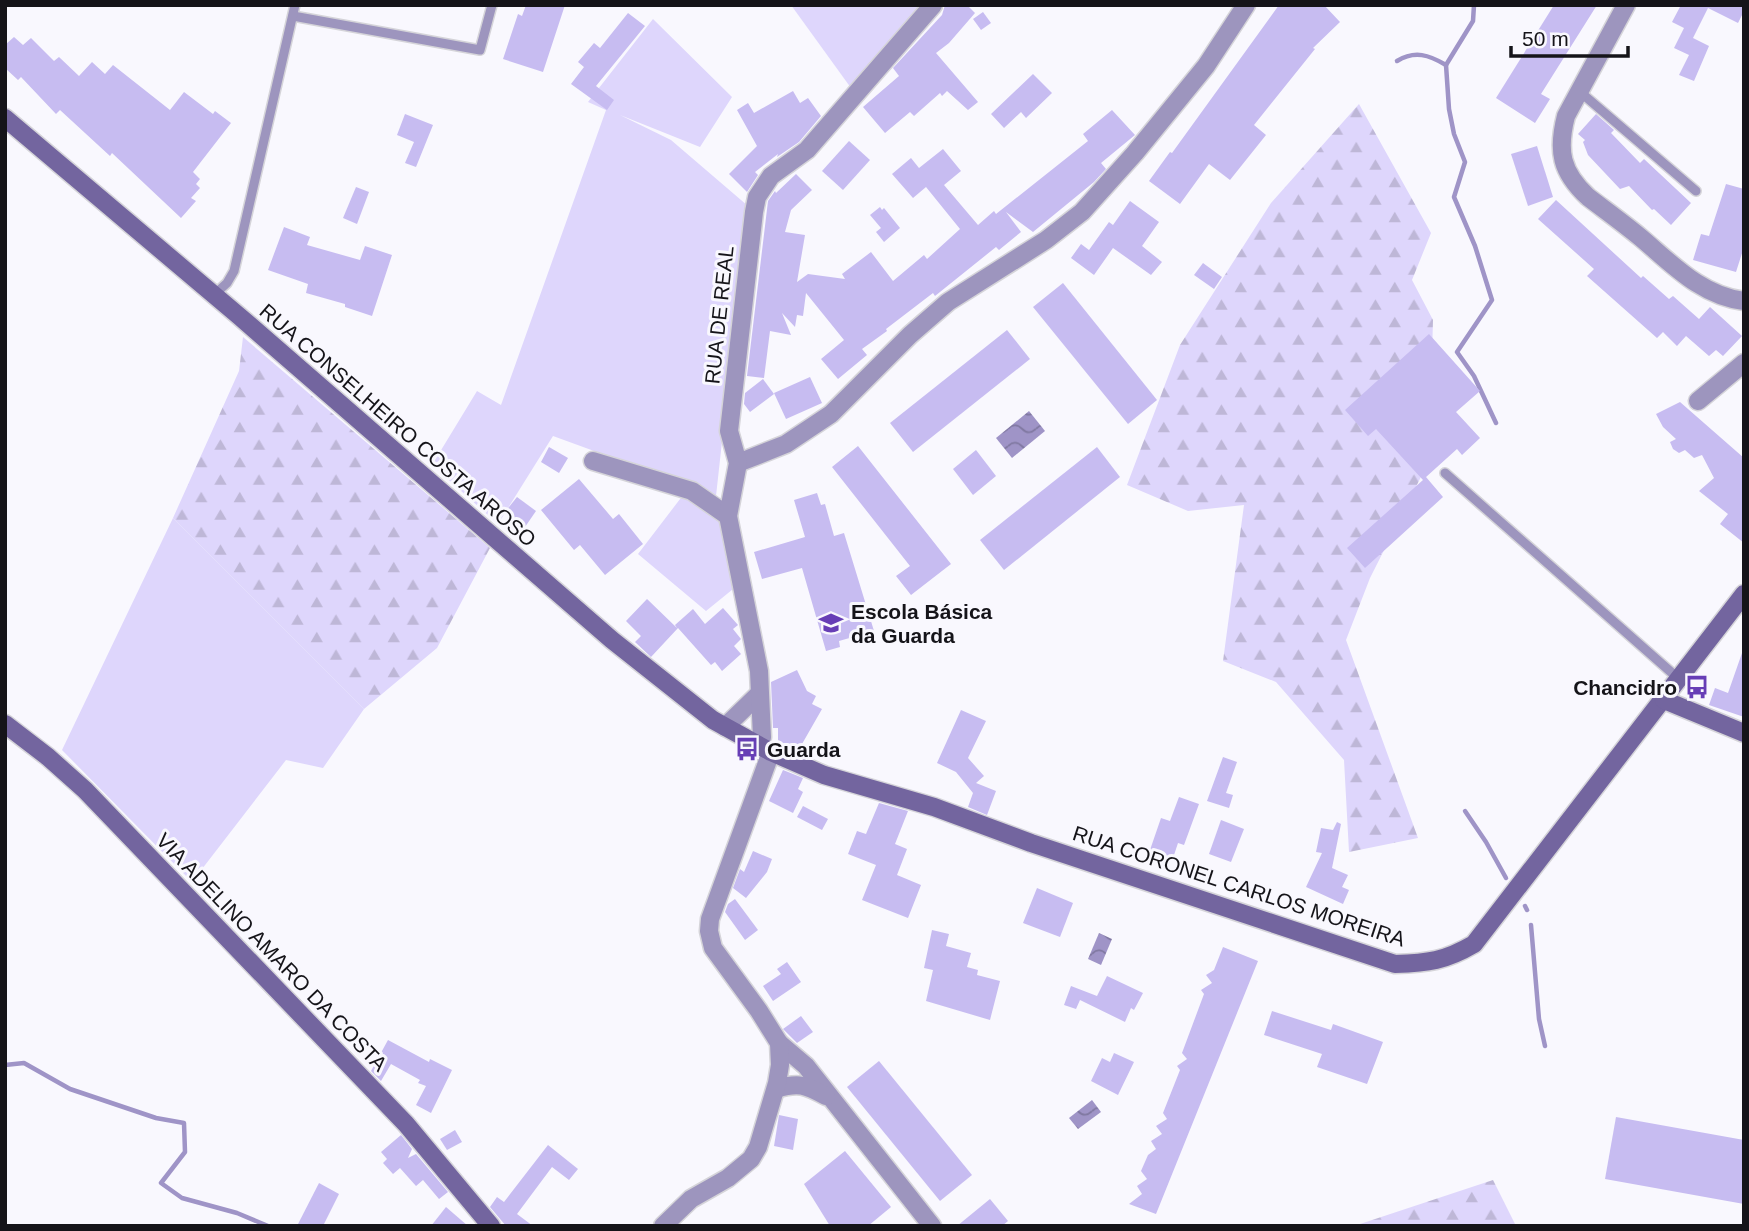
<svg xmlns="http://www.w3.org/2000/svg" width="1749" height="1231" font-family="Arial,sans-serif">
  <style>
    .green { fill: #ded6fc }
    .forest { fill: url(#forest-firs) }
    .water { fill: url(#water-waves) }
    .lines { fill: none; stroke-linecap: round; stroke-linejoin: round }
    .stream { stroke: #9f94c7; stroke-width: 4.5 }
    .building { fill: #c7bcf1 }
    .lane-casing { stroke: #d5d4d9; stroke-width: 12 }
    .street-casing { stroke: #d5d4d9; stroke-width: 21 }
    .secondary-casing { stroke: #d5d4d9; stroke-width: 21 }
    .lane { stroke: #9d95be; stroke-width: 9 }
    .street { stroke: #9d95be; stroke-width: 18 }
    .secondary { stroke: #73659f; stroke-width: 18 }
    .labels { text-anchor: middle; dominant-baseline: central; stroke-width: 6; stroke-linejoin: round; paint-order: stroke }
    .street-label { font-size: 21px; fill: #151419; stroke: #f9f8fe }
    .poi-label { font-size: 21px; font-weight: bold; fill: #151419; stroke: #f9f8fe; text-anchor: start }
  </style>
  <defs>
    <pattern id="forest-firs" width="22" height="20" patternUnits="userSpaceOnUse" patternTransform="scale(1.75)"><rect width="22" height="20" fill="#ded6fc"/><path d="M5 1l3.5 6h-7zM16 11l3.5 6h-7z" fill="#beb7d7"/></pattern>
    <pattern id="water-waves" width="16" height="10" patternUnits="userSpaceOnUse" patternTransform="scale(1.75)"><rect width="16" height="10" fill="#9f94c7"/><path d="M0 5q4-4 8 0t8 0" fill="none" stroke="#8078a1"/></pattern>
  </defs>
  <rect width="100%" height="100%" fill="#f9f8fe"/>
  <!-- green -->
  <g class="green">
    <path d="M791 5H927L851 88Z"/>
    <path d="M653 19 732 97 700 147 620 115 671 140 748 206 716 496 738 585 706 611 638 554 690 486 553 436 498 524 432 465 477 391 501 405 606 110 588 102Z"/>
    <path d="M173 518 364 709 323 768 286 760 192 882 62 750Z"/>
  </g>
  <!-- forest -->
  <g class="forest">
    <path d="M1359 104 1431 233 1412 280 1433 320 1429 461 1370 578 1346 640 1418 838 1349 852 1344 760 1276 682 1223 661 1244 505 1188 511 1127 485 1180 345 1271 203Z"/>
    <path d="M243 337 490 548 437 648 364 709 173 518 239 371Z"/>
    <path d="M1493 1180 1516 1226H1354Z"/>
  </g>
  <!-- water -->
  <g class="water">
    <path d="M1029 411 1045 431 1012 458 996 438Z"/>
    <path d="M1099 933 1112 939 1101 965 1088 959Z"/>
    <path d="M1092 1100 1101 1112 1078 1129 1069 1118Z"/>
  </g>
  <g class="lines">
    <!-- stream -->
    <g class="stream">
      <path d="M1397 61C1415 50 1429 55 1446 65L1473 21 1474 5"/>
      <path d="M1446 65 1449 109 1454 134 1465 162 1454 197 1475 246 1492 300 1457 352 1474 376 1496 423"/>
      <path d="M1465 811 1486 842 1506 878"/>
      <path d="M1525 906 1527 910"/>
      <path d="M1531 925 1539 1019 1545 1046"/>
      <path d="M5 1065 24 1063 70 1089 156 1118 184 1123 185 1152 161 1183 182 1198 237 1213 268 1226"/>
    </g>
  </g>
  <!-- building -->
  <g class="building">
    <path d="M526 5H565L543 72 503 59 518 14 522 16Z"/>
    <path d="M945 5H967L975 13 949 43 936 53 978 102 968 110 947 91 942 96 940 93 914 116 910 112 885 133 863 107 899 76 893 68 942 15Z"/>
    <path d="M1279 5H1324L1340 22 1313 48 1315 49 1254 125 1266 135 1230 180 1209 164 1180 204 1149 181 1170 152 1172 153Z"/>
    <path d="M1554 5H1597L1541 94 1550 99 1535 123 1496 98Z"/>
    <path d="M1681 5H1744V11L1738 23 1708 8 1693 38 1709 46 1694 81 1679 75 1689 55 1674 48 1684 28 1672 22Z"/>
    <path d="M983 12 991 23 981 30 973 19Z"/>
    <path d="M628 13 645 26 596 86 614 100 607 110 571 84 584 67 578 62 594 43 600 48Z"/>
    <path d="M14 37 23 45 31 38 54 61 59 57 79 76 92 62 105 74 113 65 170 110 184 92 213 114 215 111 231 123 193 172 200 179 196 184 200 188 191 198 196 201 181 218 112 153 110 156 60 110 56 114 21 77 18 80 5 68V45Z"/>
    <path d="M1033 74 1052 93 1026 118 1021 112 1004 128 991 114Z"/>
    <path d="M793 91 800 103 808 98 821 116 799 142 777 157 778 154 755 172 758 175 747 192 729 174 757 146 737 110 748 103 754 113Z"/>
    <path d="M1112 110 1135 135 1101 163 1106 169 1094 182 1033 232 1006 212 1021 232 999 250 996 247 935 296 933 293 886 329 887 331 862 349 867 355 838 379 821 359 844 340 806 293 803 316 797 315 795 327 782 313 791 335 770 331 764 378 747 376 768 201 775 191 776 193 796 174 812 190 791 210 785 232 805 235 797 282 808 274 845 279 842 274 871 252 893 281 924 255 927 259 960 229 926 187 913 198 892 174 911 158 919 168 943 149 961 171 944 185 978 225 994 211 996 214 1088 141 1083 134Z"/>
    <path d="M405 114 433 125 416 167 405 163 414 142 397 135Z"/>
    <path d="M1596 114 1614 130 1611 133 1640 163 1644 159 1691 203 1671 225 1654 209 1652 210 1629 186 1620 189 1588 155 1583 142 1585 140 1578 134Z"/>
    <path d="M849 141 870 160 843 190 822 171Z"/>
    <path d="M1537 146 1553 197 1528 206 1511 154Z"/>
    <path d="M1726 184 1744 189V247L1736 272 1693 260 1701 234 1709 236Z"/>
    <path d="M356 187 369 192 357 224 343 218Z"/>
    <path d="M1556 200 1641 278 1643 276 1669 299 1673 296 1699 319 1710 307 1742 336 1723 356 1716 350 1709 356 1686 336 1677 346 1663 332 1657 338 1587 276 1594 269 1538 219Z"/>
    <path d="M1130 201 1159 222 1142 246 1162 262 1151 275 1113 248 1094 275 1071 258 1081 244 1089 250 1109 222 1113 225Z"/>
    <path d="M880 207 882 210 884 208 900 228 884 242 876 232 881 228 870 215Z"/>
    <path d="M284 227 310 237 307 245 360 260 365 246 392 255 372 316 345 307V304L306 293 308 284 268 270Z"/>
    <path d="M1203 263 1222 277 1214 289 1194 275Z"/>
    <path d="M1063 283 1157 400 1128 424 1033 307Z"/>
    <path d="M1007 330 1030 359 913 452 890 423Z"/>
    <path d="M1429 334 1480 391 1456 412 1480 438 1462 455 1457 449 1426 477 1443 497 1365 568 1347 548 1423 480 1376 429 1368 436 1345 410Z"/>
    <path d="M810 377 822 403 786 419 774 393Z"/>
    <path d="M763 379 774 394 750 412 744 404 745 393Z"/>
    <path d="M1680 402 1744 458V543L1720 524 1728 514 1699 491 1714 478 1702 455 1694 458 1685 450 1679 453 1673 449 1670 442 1676 439 1663 427 1656 414Z"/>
    <path d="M858 446 951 564 911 595 896 576 910 566 832 467Z"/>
    <path d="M549 447 568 458 559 473 541 462Z"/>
    <path d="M1097 447 1120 477 1004 570 980 540Z"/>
    <path d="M976 450 996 476 973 495 953 469Z"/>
    <path d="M579 479 613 519 619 514 643 544 605 575 580 545 574 550 541 510Z"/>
    <path d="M817 493 821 505 825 504 834 536 844 533 874 631 839 641 840 647 826 651 802 568 762 579 754 552 805 537 794 500Z"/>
    <path d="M517 497 536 511 525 527 505 512Z"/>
    <path d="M647 599 677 628 675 625 693 609 705 624 723 608 738 625 733 629 741 639 734 646 741 654 722 671 715 662 711 665 678 628 651 657 635 642 641 636 626 621Z"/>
    <path d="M1742 653H1744V717L1709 705 1715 688 1728 693Z"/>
    <path d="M797 670 807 691 816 696 812 704 822 709 798 751 778 743V728H773L771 682Z"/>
    <path d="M961 710 986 721 968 758 984 776 976 783 996 791 987 815 968 807 973 793 956 772 937 763Z"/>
    <path d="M1223 757 1237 762 1226 793 1233 795 1229 808 1207 801Z"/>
    <path d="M783 770 803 778 798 789 803 792 793 813 769 801Z"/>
    <path d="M1179 797 1199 804 1184 845 1178 843 1173 858 1150 850 1161 818 1170 821Z"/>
    <path d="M879 803 908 811 895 844 907 849 897 875 921 885 908 918 862 900 876 865 848 854 857 831 866 834Z"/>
    <path d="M803 806 828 819 822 830 797 817Z"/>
    <path d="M1221 820 1244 829 1231 862 1209 854Z"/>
    <path d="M1337 822 1341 824 1332 868 1348 875 1342 887 1349 890 1343 904 1306 887 1322 853 1316 852 1321 828 1333 830Z"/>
    <path d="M753 851 772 859 767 872 746 898 733 888 740 869 744 872Z"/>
    <path d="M1037 888 1073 903 1060 937 1023 923Z"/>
    <path d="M735 899 758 930 745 940 725 912 728 904Z"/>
    <path d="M932 930 949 934 946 946 971 953 967 967 978 970 977 975 1000 981 990 1020 926 1001 933 970 924 968Z"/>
    <path d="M1223 947 1258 961 1156 1214 1129 1204 1142 1194 1137 1186 1147 1179 1141 1171 1148 1155 1156 1149 1151 1141 1162 1134 1156 1126 1167 1119 1163 1113 1180 1070 1177 1066 1187 1059 1182 1053 1204 994 1201 990 1212 983 1206 975 1214 970Z"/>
    <path d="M787 962 801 982 773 1001 763 986 781 974 777 969Z"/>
    <path d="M1107 976 1143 993 1134 1010 1131 1008 1125 1022 1080 1000 1076 1009 1064 1005 1071 986 1097 996Z"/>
    <path d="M1272 1011 1331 1030 1333 1024 1383 1042 1367 1084 1317 1067 1322 1054 1264 1035Z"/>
    <path d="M801 1016 813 1032 797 1043 783 1029Z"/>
    <path d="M388 1040 429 1062 430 1059 452 1070 431 1113 416 1105 426 1086 418 1083 420 1080 391 1064 381 1081 371 1071Z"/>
    <path d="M1114 1053 1134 1062 1118 1095 1091 1081 1102 1058 1110 1062Z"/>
    <path d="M879 1061 972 1175 940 1201 847 1087Z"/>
    <path d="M779 1115 798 1119 793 1150 774 1146Z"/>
    <path d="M1616 1117 1744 1140V1204L1605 1179Z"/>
    <path d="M455 1130 462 1142 447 1150 440 1139Z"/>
    <path d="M401 1135 412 1149 408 1158 416 1154 448 1192 439 1199 423 1180 416 1186 400 1168 393 1174 383 1163 387 1159 381 1152Z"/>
    <path d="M548 1145 578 1169 569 1180 552 1167 517 1214 533 1226H506L490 1207 497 1197 504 1202Z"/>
    <path d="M845 1151 891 1207 868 1226H830L804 1184Z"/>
    <path d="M319 1183 339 1194 323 1226H297Z"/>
    <path d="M990 1199 1008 1221 1002 1226H957Z"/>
    <path d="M446 1207 468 1226H431Z"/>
  </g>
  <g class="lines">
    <!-- lane casing -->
    <g class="lane-casing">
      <g id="lane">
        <path d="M293 16 480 50 492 5"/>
        <path d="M1579 91 1696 191"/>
        <path d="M214 295 227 283 234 271 295 5"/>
        <path d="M1445 473 1680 680"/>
      </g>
    </g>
    <!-- street casing -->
    <g class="street-casing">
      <g id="street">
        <path d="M1626 5 1566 116C1557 151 1561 172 1588 197 1605 210 1623 223 1640 237 1671 263 1701 296 1744 301"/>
        <path d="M1698 401 1744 363"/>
        <path d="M593 461 692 491 728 516"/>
        <path d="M738 463 786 444 831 414 910 335 948 302 1046 240 1082 212 1135 153 1206 66 1246 5"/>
        <path d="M725 727 759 694"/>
        <path d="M760 747 762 737 759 671 728 516 738 463 729 431 754 212 757 197 771 176 807 150 933 5"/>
        <path d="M779 1043 806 1066 932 1226"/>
        <path d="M776 1089C799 1082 805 1085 826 1096"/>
        <path d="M663 1226 691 1199 728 1178 751 1159 758 1147 777 1083 780 1065 779 1043 759 1011 713 948 709 931 710 919 771 752"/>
      </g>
    </g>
    <!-- secondary casing -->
    <g class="secondary-casing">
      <g id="secondary">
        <path d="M5 118 239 316 612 640 713 720 771 752 824 775 934 807 1031 843 1395 964C1428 963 1445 961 1474 944L1744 594"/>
        <path d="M1664 700 1744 733"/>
        <path d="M5 724 48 757 85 790 406 1124 491 1226"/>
      </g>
    </g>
    <!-- lane -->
    <use href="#lane" class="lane"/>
    <!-- street -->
    <use href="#street" class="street"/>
    <!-- secondary -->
    <use href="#secondary" class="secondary"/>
  </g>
  <!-- icons -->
  <defs>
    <g id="school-bare" transform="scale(1.89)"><path d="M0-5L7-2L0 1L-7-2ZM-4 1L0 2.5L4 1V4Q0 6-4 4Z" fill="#673eb6" stroke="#f9f8fe" stroke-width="2.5" paint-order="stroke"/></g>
    <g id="bus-bare" transform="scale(1.89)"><path d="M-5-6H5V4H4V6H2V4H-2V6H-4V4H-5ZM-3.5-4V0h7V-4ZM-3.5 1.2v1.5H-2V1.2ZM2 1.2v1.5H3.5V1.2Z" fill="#673eb6" stroke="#f9f8fe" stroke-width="2.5" paint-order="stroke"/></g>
  </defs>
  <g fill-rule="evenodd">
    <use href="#school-bare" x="831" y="623"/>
    <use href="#bus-bare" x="1697" y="687"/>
    <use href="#bus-bare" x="747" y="749"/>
  </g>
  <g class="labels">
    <!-- street labels -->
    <g class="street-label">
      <text transform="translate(719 315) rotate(-84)">RUA DE REAL</text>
      <text transform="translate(398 425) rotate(41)">RUA CONSELHEIRO COSTA AROSO</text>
      <text transform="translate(1239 886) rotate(18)">RUA CORONEL CARLOS MOREIRA</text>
      <text transform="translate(272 952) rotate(46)">VIA ADELINO AMARO DA COSTA</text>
    </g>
    <!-- poi labels -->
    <g class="poi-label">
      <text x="851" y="611">Escola Básica<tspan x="851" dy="24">da Guarda</tspan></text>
      <text x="1677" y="687" text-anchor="end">Chancidro</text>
      <text x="767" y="749">Guarda</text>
    </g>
  </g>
  <!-- border -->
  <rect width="1749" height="1231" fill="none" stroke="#151419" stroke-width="14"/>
  <!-- scale -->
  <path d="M1511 46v10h117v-10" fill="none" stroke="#151419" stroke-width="3.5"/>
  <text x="1522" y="46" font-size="21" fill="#151419" stroke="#f9f8fe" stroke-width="5" paint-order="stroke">50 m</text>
</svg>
